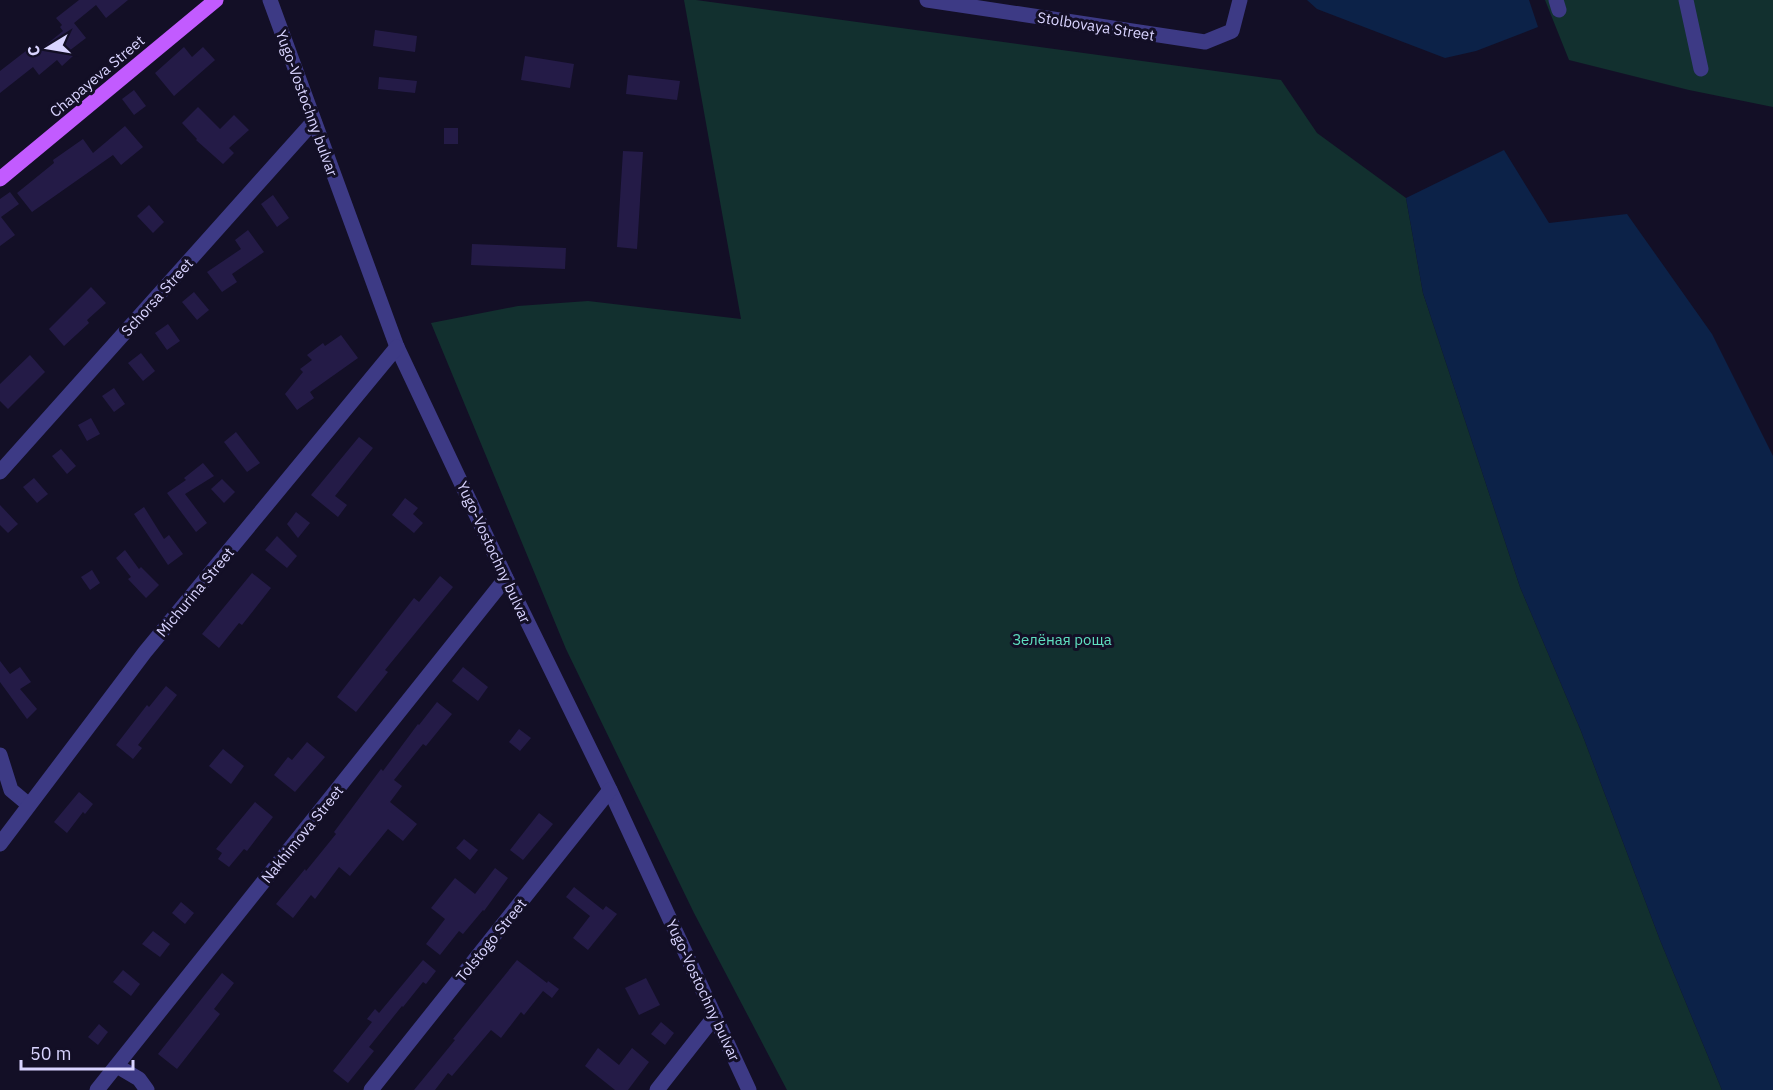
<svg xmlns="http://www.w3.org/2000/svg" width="1773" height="1090" font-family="'IBM Plex Sans',sans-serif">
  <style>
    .green { fill: #12302f }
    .water { fill: #0c2248 }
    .building { fill: #241b47 }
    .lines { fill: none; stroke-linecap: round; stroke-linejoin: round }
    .minor { stroke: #3d3a85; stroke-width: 15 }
    .major { stroke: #c25bff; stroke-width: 15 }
    .labels { text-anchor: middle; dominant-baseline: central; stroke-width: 6; stroke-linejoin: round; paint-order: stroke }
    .street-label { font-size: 15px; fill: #d9d4ff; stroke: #130f26 }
    .park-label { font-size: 15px; fill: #5fe0c0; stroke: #130f26 }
  </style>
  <rect width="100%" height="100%" fill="#130f26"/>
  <!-- green -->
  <g class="green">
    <path d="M684 0H696L1281 80 1317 133 1406 198 1423 293 1520 587 1581 731 1660 940 1722 1090H787L694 913 566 649 431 323 518 306 588 301 741 319Z"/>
    <path d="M1545 0H1773V107L1689 90 1569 60Z"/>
  </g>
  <!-- water -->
  <g class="water">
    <path d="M1307 0H1529L1538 27 1476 51 1445 58 1317 9Z"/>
    <path d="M1504 150 1549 223 1627 214 1712 334 1773 456V1090H1722L1660 940 1581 731 1520 587 1423 293 1406 198Z"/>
  </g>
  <!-- building -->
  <g class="building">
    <path d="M79 0H128L106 18 96 5 74 23 86 38 69 51 73 56 62 66 57 60 39 75 33 67 0 93V71L31 47 36 53 63 31 60 27 62 25 56 18Z"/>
    <path d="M375 30 417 36 415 52 373 46Z"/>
    <path d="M184 47 192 57 203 47 215 60 174 96 155 73Z"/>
    <path d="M525 56 574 64 570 88 521 80Z"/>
    <path d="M628 75 680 81 677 100 626 94Z"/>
    <path d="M379 77 417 81 415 93 378 89Z"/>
    <path d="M134 90 146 106 134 115 122 99Z"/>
    <path d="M198 107 220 129 234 115 249 130 229 148 234 153 223 164 196 140 197 139 182 123Z"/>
    <path d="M125 126 143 147 121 165 113 155 32 212 17 193 54 163 53 160 83 139 93 153Z"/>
    <rect x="444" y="128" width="14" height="16"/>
    <path d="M623 151 643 152 637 249 617 247Z"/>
    <path d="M10 192 19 204 1 217 15 235 0 246V199Z"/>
    <path d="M273 195 289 218 277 227 261 204Z"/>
    <path d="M149 205 164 222 153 233 137 216Z"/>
    <path d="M248 230 264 252 232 274 237 282 222 292 207 272 241 249 235 240Z"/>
    <path d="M472 244 566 248 565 269 471 265Z"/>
    <path d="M91 287 106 303 87 320 89 323 64 346 49 329Z"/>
    <path d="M194 292 209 310 197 320 182 302Z"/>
    <path d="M168 324 180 341 167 350 155 333Z"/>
    <path d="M341 335 358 358 310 392 314 398 297 410 285 394 303 372 300 369 312 360 307 355 323 343 325 346Z"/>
    <path d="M141 353 155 371 143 381 128 363Z"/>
    <path d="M30 355 45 372 8 409 0 401V384Z"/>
    <path d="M114 388 125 404 114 412 102 396Z"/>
    <path d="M91 418 100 434 87 441 78 425Z"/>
    <path d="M236 432 260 463 247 472 224 442Z"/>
    <path d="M359 437 373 448 335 496 347 505 338 517 311 495Z"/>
    <path d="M61 449 76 466 67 474 52 456Z"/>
    <path d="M203 463 214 476 185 494 207 523 196 532 167 493 186 480 184 478Z"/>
    <path d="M34 478 48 494 37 503 23 487Z"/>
    <path d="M222 479 235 492 224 503 211 489Z"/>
    <path d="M405 498 418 508 413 514 423 523 414 533 392 515Z"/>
    <path d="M0 505 18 524 8 533 0 525Z"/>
    <path d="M144 507 164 539 169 535 183 554 168 565 134 514Z"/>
    <path d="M296 512 310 523 298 538 287 524Z"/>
    <path d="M277 536 297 556 287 568 265 550Z"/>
    <path d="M125 550 139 569 141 567 159 585 146 598 128 579 131 577 116 558Z"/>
    <path d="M92 570 100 583 90 590 81 577Z"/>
    <path d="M252 573 271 588 242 625 239 623 219 648 202 634Z"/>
    <path d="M440 576 453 587 385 670 388 672 356 712 337 697 414 598 419 602Z"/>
    <path d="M0 661 10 674 20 667 31 682 20 689 37 709 27 719 0 682Z"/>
    <path d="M463 667 488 687 478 701 452 681Z"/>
    <path d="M166 686 177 695 138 745 142 748 133 759 116 745 147 705 149 707Z"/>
    <path d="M437 702 452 714 426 746 423 744 394 780 402 786 390 802 417 824 403 841 388 829 350 876 339 867 315 899 311 895 293 918 276 904 305 869 306 871 336 834 334 832 372 781 381 769 383 771 418 724 419 725Z"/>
    <path d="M519 729 531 738 520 751 509 742Z"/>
    <path d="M307 742 325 757 295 792 274 775 288 757 292 760Z"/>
    <path d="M223 749 244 766 231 784 209 766Z"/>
    <path d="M79 792 93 804 85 814 83 812 67 833 54 822Z"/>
    <path d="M255 802 273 817 247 851 244 849 229 867 218 859 222 853 216 849Z"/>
    <path d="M539 813 553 824 523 860 510 850Z"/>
    <path d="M464 839 478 850 470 860 456 848Z"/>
    <path d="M495 868 508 878 484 911 483 910 463 934 459 931 440 955 426 944 445 919 431 908 455 878 475 894Z"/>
    <path d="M574 887 603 910 606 906 617 914 588 950 573 938 590 916 566 897Z"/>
    <path d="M181 902 194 913 185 924 172 913Z"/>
    <path d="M153 931 170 944 160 957 142 944Z"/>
    <path d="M423 960 436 971 426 984 423 982 403 1007 402 1006 369 1047 374 1051 348 1083 333 1071 372 1022 367 1019 375 1009 379 1013Z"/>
    <path d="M517 960 547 983 548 981 559 989 552 998 543 991 524 1015 521 1012 501 1038 491 1030 452 1076 448 1073 435 1090H414L455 1040 453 1039Z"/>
    <path d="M123 970 140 984 131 996 113 982Z"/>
    <path d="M222 973 234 983 214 1009 220 1014 177 1069 158 1054Z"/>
    <path d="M646 978 660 1005 639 1015 625 988Z"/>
    <path d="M661 1022 674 1033 665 1045 651 1034Z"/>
    <path d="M99 1024 108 1032 98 1045 88 1037Z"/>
    <path d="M598 1048 619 1065 632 1048 649 1062 628 1090H615L585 1066Z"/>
  </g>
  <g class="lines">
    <!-- minor -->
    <g class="minor">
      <path d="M270 0 397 347 506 578 610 790 749 1090"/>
      <path d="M927 0 1205 42 1232 31 1240 0"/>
      <path d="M1556 0 1559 10"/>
      <path d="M1686 0 1701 69"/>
      <path d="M0 472 314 121"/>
      <path d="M0 755 11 790 29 805"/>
      <path d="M0 844 145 652 397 347"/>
      <path d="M117 1066 139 1079 147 1090"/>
      <path d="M97 1090 506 578"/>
      <path d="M371 1090 610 790"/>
      <path d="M657 1090 715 1016"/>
    </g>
    <!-- major -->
    <path class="major" d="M0 179 216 0"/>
  </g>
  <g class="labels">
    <!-- street labels -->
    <g class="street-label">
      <text transform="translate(1096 26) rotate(9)">Stolbovaya Street</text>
      <text transform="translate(97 76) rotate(-40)">Chapayeva Street</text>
      <text transform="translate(307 103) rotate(70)">Yugo-Vostochny bulvar</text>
      <text transform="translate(157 297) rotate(-48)">Schorsa Street</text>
      <text transform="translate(494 552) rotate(65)">Yugo-Vostochny bulvar</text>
      <text transform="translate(195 592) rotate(-50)">Michurina Street</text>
      <text transform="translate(302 834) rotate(-51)">Nakhimova Street</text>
      <text transform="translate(491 940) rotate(-51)">Tolstogo Street</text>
      <text transform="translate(703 990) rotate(65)">Yugo-Vostochny bulvar</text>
    </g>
    <!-- park labels -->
    <g class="park-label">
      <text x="1062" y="639">Зелёная роща</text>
    </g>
  </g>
  <!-- north arrow -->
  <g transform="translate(48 48) rotate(259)" stroke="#130f26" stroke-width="4.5" paint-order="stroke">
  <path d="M0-4.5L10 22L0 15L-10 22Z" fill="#d9d4ff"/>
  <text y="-9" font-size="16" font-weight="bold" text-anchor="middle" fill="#d9d4ff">С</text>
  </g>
  <!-- scale -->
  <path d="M21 1060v9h112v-9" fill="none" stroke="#d9d4ff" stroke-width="3"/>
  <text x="30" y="1060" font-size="18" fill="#d9d4ff" stroke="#130f26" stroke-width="4.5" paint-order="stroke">50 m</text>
</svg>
